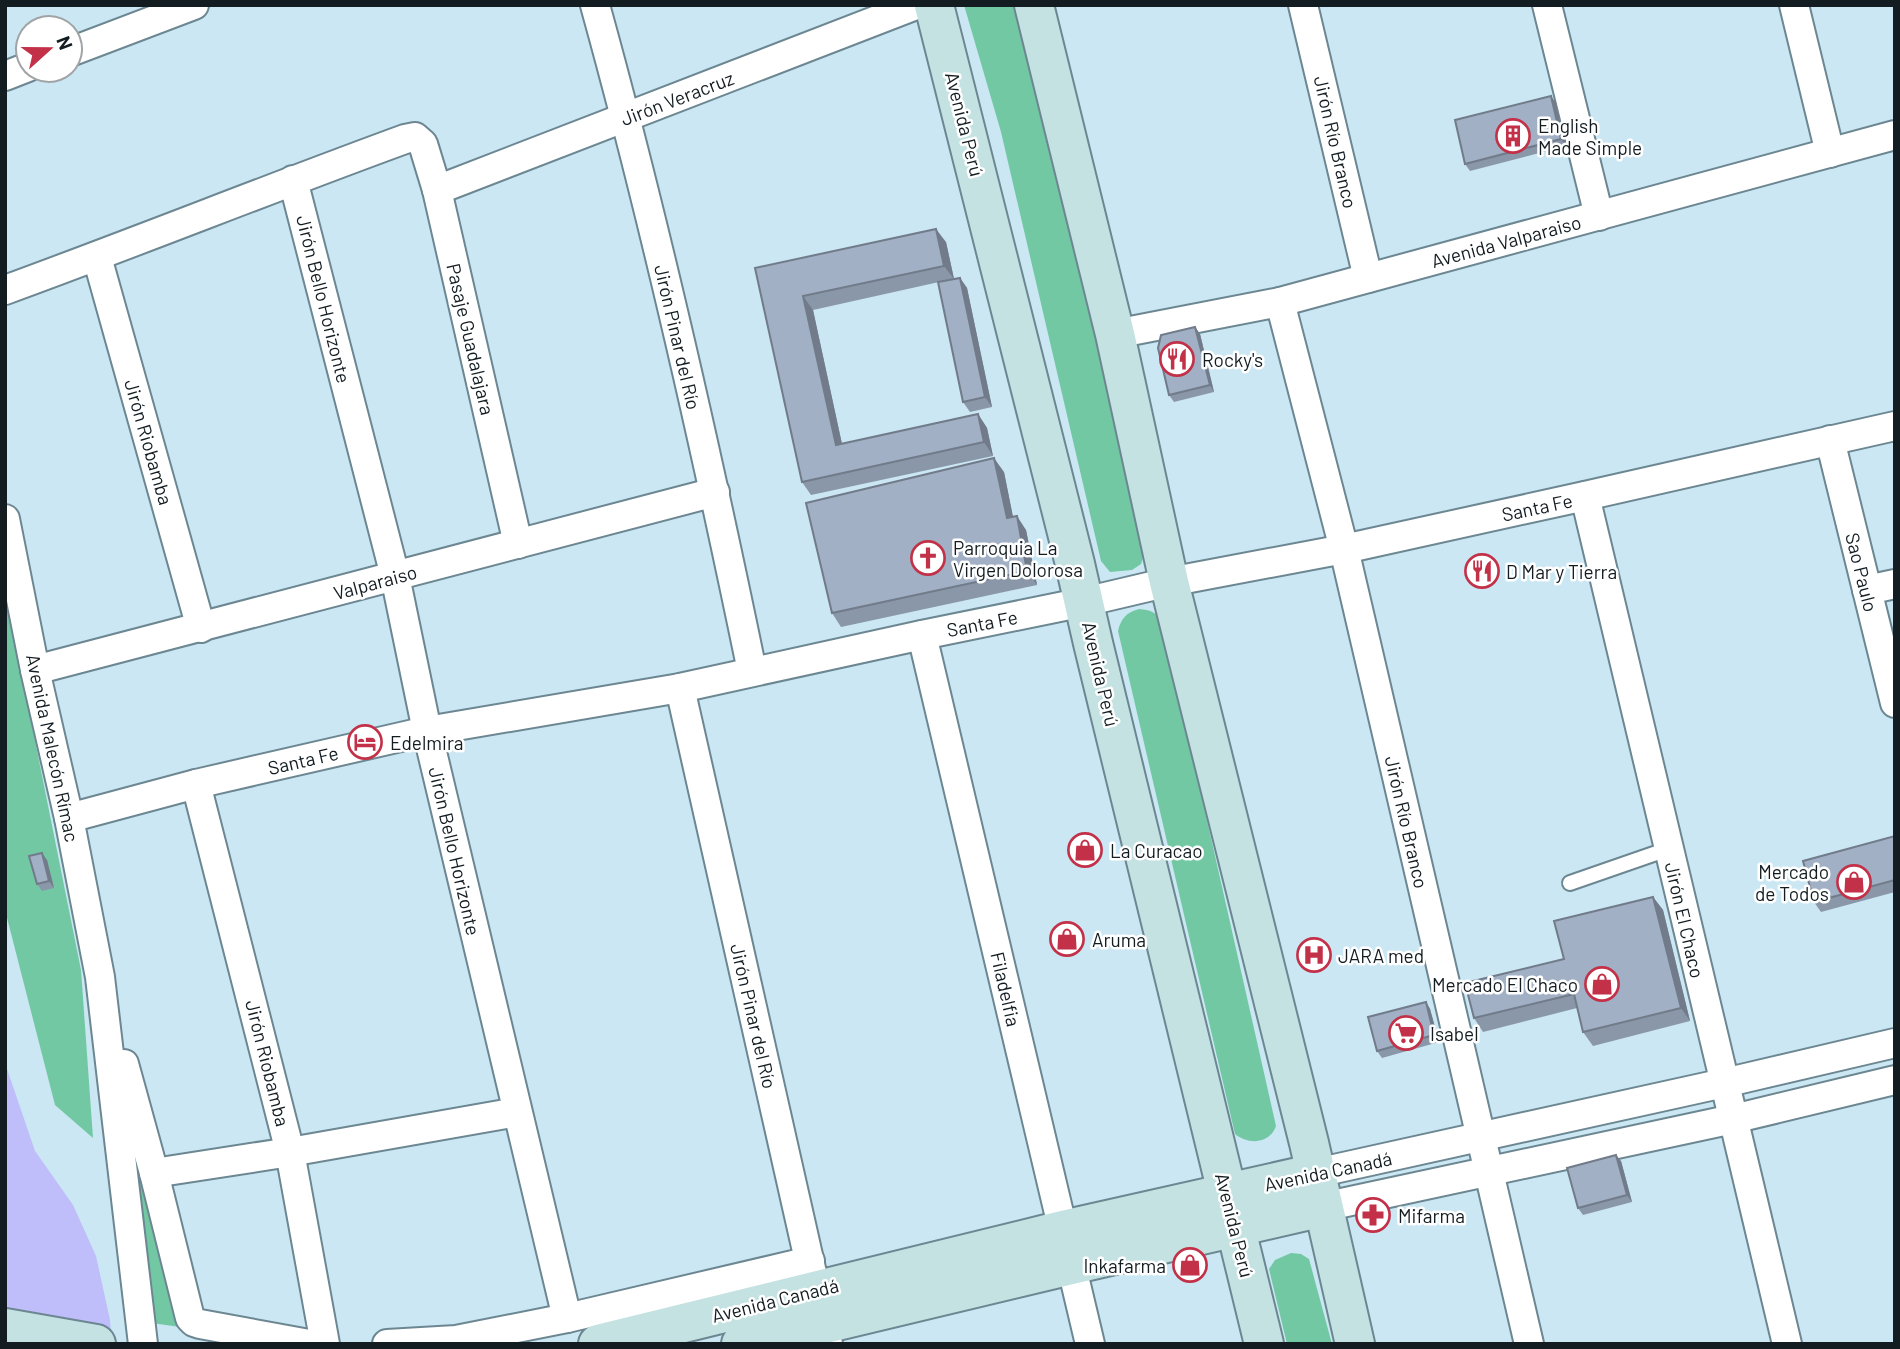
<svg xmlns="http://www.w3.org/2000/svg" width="1900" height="1349" font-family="Barlow,sans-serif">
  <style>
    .green { fill: #73c8a4 }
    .water { fill: #bfbdfa }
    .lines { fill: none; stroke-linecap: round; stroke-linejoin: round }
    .lane-casing { stroke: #6c8792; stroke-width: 18 }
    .street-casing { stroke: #6c8792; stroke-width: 32 }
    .secondary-casing { stroke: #6c8792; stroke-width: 42 }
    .lane { stroke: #fff; stroke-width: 14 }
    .street { stroke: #fff; stroke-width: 28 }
    .secondary { stroke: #c4e2e2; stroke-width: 38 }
    .wall { fill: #8a97a9 }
    .shaded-wall { fill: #717b8a }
    .building { fill: #a1b0c5; stroke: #717b8a; stroke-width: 2 }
    .labels { text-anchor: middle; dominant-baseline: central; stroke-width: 5; stroke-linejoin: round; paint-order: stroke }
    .street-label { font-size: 19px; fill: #121c21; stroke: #fff }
    .poi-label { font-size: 19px; fill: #121c21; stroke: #fff; text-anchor: start }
  </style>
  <rect width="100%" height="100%" fill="#cae7f3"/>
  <!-- green -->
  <g class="green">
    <path d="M964 5H1016L1037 82 1144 555 1141 564 1132 570 1110 572 1101 561 1001 132Z"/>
    <path d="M5 591 81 970 93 1138 55 1105 5 910Z"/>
    <path d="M1139 609C1150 610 1156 612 1162 621L1276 1126C1270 1144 1248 1145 1235 1134L1118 631C1121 618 1126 613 1139 609Z"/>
    <path d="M130 1118 188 1328 151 1323Z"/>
    <path d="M1291 1253 1301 1254 1309 1259 1332 1344H1287L1269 1269 1275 1260Z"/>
  </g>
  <!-- water -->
  <path class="water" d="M5 1063 35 1151 73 1205 96 1256 110 1320 112 1344H5Z"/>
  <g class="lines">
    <!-- lane casing -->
    <g class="lane-casing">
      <path id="lane" d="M1570 883 1668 849"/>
    </g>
    <!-- street casing -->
    <g class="street-casing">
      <g id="street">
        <path d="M595 5C656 225 706 448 752 671"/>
        <path d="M1303 5 1368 278"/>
        <path d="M1547 5 1599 216"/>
        <path d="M1794 5 1830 153"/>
        <path d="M70 52 194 5"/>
        <path d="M5 76 28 67"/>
        <path d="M293 180 395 576 427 731 567 1318"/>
        <path d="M437 190 916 5"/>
        <path d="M97 257 201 628"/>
        <path d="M5 290C139 241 271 188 405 139L415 137 423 144 437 190 518 544"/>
        <path d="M1280 302 1344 549 1529 1344"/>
        <path d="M1115 334 1280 302 1895 135"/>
        <path d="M1830 440 1895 703"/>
        <path d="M1585 496 1787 1344"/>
        <path d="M5 519 35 670 69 818 100 977 143 1344"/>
        <path d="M1867 590 1895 584"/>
        <path d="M922 635 1090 1344"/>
        <path d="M35 670 715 492"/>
        <path d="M680 688 828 1344"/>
        <path d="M196 784 290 1152 325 1344"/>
        <path d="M69 818 196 784 427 731 680 688 922 635 1084 602 1169 582 1344 549 1585 496 1895 426"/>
        <path d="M124 1064 154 1173 190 1318 194 1322 200 1324 309 1344"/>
        <path d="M154 1173 290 1152 517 1112"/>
        <path d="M1316 1173 1724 1083 1895 1043"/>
        <path d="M1323 1207 1733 1119 1895 1080"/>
        <path d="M387 1344 456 1340 567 1318 810 1261"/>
      </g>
    </g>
    <!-- secondary casing -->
    <g class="secondary-casing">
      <g id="secondary">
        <path d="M934 5 1075 564 1093 643 1264 1344"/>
        <path d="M1034 5 1115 334 1169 582 1309 1143 1355 1344"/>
        <path d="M5 1328 96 1344"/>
        <path d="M598 1344 1063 1230 1316 1173"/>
        <path d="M741 1344 1071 1265 1323 1207"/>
      </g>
    </g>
    <!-- lane -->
    <use href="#lane" class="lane"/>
    <!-- street -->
    <use href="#street" class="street"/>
    <!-- secondary -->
    <use href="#secondary" class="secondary"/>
  </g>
  <!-- wall -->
  <g class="wall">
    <path d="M1556 103 1566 146 1470 171 1465 164Z"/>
    <path d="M946 242 954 279 960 278 967 288 992 407 970 412 963 402 939 282 813 310 842 444 978 414 987 428 993 456 811 495 802 482 755 268Z"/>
    <path d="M1195 327 1200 334 1214 392 1174 402 1169 395Z"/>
    <path d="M1004 472 1013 517 1026 530 1037 585 841 627 832 613Z"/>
    <path d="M1895 836V892L1821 912 1814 902Z"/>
    <path d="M47 860 54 888 42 891 37 884Z"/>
    <path d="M1653 897 1663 910 1690 1021 1593 1046 1583 1032 1577 1008 1483 1032 1474 1018 1564 959Z"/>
    <path d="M1426 1002 1430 1009 1439 1042 1382 1058 1377 1051Z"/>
    <path d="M1621 1161 1632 1202 1583 1215 1578 1208Z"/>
  </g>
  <!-- shaded-wall -->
  <g class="shaded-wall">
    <path d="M1551 96 1556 103 1566 146 1561 139Z"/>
    <path d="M936 229 946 242 954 279 944 266Z"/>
    <path d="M960 278 967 288 992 407 985 397Z"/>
    <path d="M803 296 813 310 845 458 836 445Z"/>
    <path d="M1195 327 1200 334 1214 392 1210 385Z"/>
    <path d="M978 414 987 428 993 456 984 442Z"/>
    <path d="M994 458 1004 472 1016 532 1007 518Z"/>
    <path d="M1017 516 1026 530 1037 585 1027 571Z"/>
    <path d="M42 853 47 860 54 888 49 881Z"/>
    <path d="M1653 897 1663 910 1690 1021 1681 1008Z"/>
    <path d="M1426 1002 1430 1009 1439 1042 1434 1035Z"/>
    <path d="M1616 1155 1621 1161 1632 1202 1627 1195Z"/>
  </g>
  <!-- building -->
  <g class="building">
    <path d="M1551 96 1561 139 1465 164 1455 120Z"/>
    <path d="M936 229 944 266 803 296 836 445 978 414 984 442 802 482 755 268Z"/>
    <path d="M960 278 985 397 963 402 938 282Z"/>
    <path d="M1195 327 1210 385 1169 395 1158 348 1161 335Z"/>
    <path d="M994 458 1007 518 1017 516 1027 571 832 613 806 503Z"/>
    <path d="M1895 836V880L1814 902 1803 861Z"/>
    <path d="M42 853 49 881 37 884 29 856Z"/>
    <path d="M1653 897 1681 1008 1583 1032 1574 994 1474 1018 1465 983 1564 959 1554 921Z"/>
    <path d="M1426 1002 1434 1035 1377 1051 1368 1017Z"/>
    <path d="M1616 1155 1627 1195 1578 1208 1567 1168Z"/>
  </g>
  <!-- icons -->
  <defs>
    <g id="building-ring" transform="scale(1.75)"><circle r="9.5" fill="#fff" stroke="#c23148" stroke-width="1.5"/><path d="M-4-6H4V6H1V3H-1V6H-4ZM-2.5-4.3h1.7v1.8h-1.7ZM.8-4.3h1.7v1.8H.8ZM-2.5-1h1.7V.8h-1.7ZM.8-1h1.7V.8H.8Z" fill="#c23148"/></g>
    <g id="restaurant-ring" transform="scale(1.75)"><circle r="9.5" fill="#fff" stroke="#c23148" stroke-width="1.5"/><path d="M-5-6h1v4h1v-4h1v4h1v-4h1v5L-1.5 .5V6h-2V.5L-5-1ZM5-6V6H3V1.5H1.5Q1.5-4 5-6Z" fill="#c23148"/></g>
    <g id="church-ring" transform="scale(1.75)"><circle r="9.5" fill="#fff" stroke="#c23148" stroke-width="1.5"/><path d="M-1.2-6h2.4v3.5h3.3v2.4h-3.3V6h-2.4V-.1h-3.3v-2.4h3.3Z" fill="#c23148"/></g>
    <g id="hotel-ring" transform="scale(1.75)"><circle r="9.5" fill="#fff" stroke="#c23148" stroke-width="1.5"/><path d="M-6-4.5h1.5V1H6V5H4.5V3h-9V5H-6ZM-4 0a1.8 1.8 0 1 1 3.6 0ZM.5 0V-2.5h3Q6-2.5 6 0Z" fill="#c23148"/></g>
    <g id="shop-ring" transform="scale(1.75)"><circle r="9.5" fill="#fff" stroke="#c23148" stroke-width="1.5"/><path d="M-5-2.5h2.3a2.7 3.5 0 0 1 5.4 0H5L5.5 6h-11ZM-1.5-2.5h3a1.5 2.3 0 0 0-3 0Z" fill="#c23148"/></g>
    <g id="hospital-ring" transform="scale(1.75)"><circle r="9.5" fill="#fff" stroke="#c23148" stroke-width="1.5"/><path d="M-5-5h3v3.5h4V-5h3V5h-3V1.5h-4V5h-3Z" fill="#c23148"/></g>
    <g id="supermarket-ring" transform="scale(1.75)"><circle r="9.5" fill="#fff" stroke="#c23148" stroke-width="1.5"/><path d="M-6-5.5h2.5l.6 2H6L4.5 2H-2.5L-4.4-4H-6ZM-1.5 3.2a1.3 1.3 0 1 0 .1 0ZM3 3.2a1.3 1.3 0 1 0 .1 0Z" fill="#c23148"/></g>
    <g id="pharmacy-ring" transform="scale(1.75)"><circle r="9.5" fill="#fff" stroke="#c23148" stroke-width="1.5"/><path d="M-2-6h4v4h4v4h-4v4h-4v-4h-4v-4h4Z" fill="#c23148"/></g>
  </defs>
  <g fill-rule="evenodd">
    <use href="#building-ring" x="1513" y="136"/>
    <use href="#restaurant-ring" x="1177" y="359"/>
    <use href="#church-ring" x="928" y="558"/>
    <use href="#restaurant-ring" x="1482" y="571"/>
    <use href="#hotel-ring" x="365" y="742"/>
    <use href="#shop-ring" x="1085" y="850"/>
    <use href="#shop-ring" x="1854" y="882"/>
    <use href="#shop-ring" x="1067" y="939"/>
    <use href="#hospital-ring" x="1314" y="955"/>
    <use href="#shop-ring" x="1602" y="984"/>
    <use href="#supermarket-ring" x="1406" y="1033"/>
    <use href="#pharmacy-ring" x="1373" y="1215"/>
    <use href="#shop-ring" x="1190" y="1265"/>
  </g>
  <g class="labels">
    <!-- street labels -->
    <g class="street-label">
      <text transform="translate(677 98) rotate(-21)">Jirón Veracruz</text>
      <text transform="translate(965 124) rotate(76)">Avenida Perú</text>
      <text transform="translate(1336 142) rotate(77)">Jirón Río Branco</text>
      <text transform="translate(1506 241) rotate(-15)">Avenida Valparaiso</text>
      <text transform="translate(324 299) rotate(76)">Jirón Bello Horizonte</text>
      <text transform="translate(678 337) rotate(77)">Jirón Pinar del Río</text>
      <text transform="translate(471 339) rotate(77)">Pasaje Guadalajara</text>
      <text transform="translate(149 442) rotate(74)">Jirón Riobamba</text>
      <text transform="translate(1537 507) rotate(-12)">Santa Fe</text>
      <text transform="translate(1862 572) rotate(76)">Sao Paulo</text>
      <text transform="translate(375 582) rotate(-15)">Valparaiso</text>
      <text transform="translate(982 623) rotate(-11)">Santa Fe</text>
      <text transform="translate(1101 674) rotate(77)">Avenida Perú</text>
      <text transform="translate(53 748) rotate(78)">Avenida Malecón Rímac</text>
      <text transform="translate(303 760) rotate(-13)">Santa Fe</text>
      <text transform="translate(1407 822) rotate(77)">Jirón Río Branco</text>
      <text transform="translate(455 851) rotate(77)">Jirón Bello Horizonte</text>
      <text transform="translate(1685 920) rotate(77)">Jirón El Chaco</text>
      <text transform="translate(1006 989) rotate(77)">Filadelfia</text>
      <text transform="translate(754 1016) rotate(77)">Jirón Pinar del Río</text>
      <text transform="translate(268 1063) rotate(76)">Jirón Riobamba</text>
      <text transform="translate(1328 1171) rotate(-12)">Avenida Canadá</text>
      <text transform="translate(1235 1225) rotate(76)">Avenida Perú</text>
      <text transform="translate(775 1300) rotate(-14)">Avenida Canadá</text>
    </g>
    <!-- poi labels -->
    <g class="poi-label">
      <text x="1538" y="125">English<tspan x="1538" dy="22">Made Simple</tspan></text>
      <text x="1202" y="359">Rocky's</text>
      <text x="953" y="547">Parroquia La<tspan x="953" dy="22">Virgen Dolorosa</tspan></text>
      <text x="1506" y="571">D Mar y Tierra</text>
      <text x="390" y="742">Edelmira</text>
      <text x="1110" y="850">La Curacao</text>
      <text x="1829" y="871" text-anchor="end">Mercado<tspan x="1829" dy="22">de Todos</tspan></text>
      <text x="1092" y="939">Aruma</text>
      <text x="1338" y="955">JARA med</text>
      <text x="1578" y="984" text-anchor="end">Mercado El Chaco</text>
      <text x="1430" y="1033">Isabel</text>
      <text x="1398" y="1215">Mifarma</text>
      <text x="1166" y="1265" text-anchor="end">Inkafarma</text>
    </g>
  </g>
  <!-- border -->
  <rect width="1900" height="1349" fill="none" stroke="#121c21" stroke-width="14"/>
  <!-- north arrow -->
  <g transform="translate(49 49) rotate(69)"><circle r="33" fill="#ffffff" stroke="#a0a4a6" stroke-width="2"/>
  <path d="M0-5L12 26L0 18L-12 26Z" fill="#c23148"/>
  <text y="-10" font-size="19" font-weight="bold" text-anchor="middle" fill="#121c21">N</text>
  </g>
</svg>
